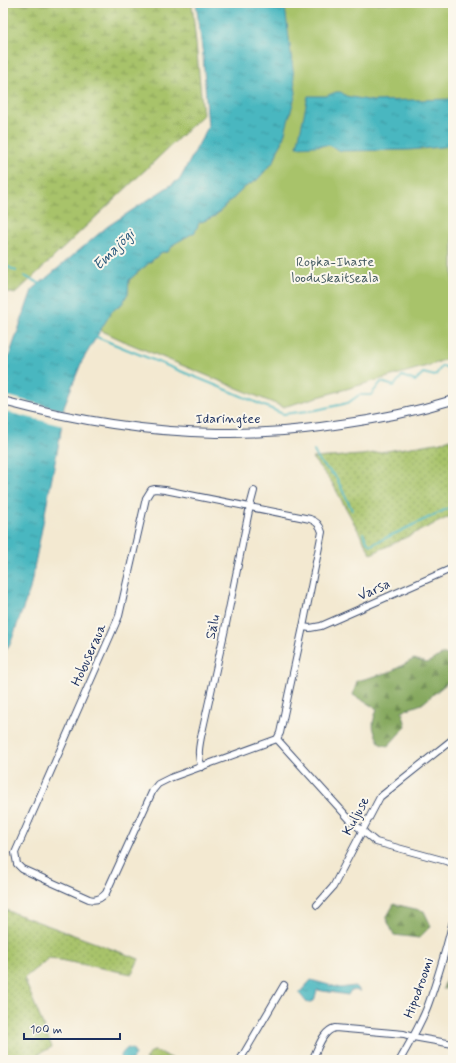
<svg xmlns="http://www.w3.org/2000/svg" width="456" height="1063" font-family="Mynerve,sans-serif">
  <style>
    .grass { fill: url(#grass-dots); stroke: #627964 }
    .forest { fill: url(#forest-firs); stroke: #506c5e }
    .wetland { fill: url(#wetland-marsh); stroke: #627964 }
    .green { fill: #a8c36a; stroke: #627964 }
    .water { fill: url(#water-ripples); stroke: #32738f }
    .pier { fill: #f3e9d1 }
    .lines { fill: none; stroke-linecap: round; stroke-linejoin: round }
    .stream { stroke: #48b7c0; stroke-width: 2 }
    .minor-casing { stroke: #3b4b6f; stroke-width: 8 }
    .secondary-casing { stroke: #3b4b6f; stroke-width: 10 }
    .minor { stroke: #fff; stroke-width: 6 }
    .secondary { stroke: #fff; stroke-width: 8 }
    .labels { text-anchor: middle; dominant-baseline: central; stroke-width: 4; stroke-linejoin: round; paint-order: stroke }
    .park-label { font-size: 14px; fill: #455b62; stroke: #fbf7ec }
    .street-label { font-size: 14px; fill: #1b2f5e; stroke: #fbf7ec }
    .water-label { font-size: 15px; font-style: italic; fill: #28587b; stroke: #fbf7ec }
  </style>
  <defs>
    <pattern id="grass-dots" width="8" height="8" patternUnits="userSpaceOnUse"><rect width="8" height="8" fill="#a8c36a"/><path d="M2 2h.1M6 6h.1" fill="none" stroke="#889f5a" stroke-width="1.8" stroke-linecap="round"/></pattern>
    <pattern id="forest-firs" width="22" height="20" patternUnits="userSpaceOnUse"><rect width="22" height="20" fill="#86a95e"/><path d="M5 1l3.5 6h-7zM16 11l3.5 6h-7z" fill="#6d8a51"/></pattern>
    <pattern id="wetland-marsh" width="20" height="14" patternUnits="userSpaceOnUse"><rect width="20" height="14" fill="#a8c36a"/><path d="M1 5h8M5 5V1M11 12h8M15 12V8" fill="none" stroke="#889f5a"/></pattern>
    <pattern id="water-ripples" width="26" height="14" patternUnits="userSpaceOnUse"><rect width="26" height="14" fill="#48b7c0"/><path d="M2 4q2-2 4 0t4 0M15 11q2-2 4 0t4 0" fill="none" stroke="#3b959f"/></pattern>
  </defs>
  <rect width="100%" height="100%" fill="#fbf7ec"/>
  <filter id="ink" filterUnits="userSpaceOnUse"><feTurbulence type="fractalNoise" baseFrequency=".025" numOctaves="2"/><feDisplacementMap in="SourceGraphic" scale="8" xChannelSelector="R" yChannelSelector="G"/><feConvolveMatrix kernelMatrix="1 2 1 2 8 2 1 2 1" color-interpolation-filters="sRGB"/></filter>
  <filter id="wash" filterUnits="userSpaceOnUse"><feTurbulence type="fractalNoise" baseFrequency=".012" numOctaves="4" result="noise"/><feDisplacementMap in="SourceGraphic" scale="16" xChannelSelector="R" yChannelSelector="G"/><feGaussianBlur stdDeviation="0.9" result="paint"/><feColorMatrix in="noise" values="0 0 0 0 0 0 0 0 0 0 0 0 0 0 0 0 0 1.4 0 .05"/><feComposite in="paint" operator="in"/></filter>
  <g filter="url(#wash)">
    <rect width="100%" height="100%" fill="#f3e9d1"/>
    <!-- grass -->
    <g class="grass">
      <path d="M453 438V515L371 554 331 481 312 458 362 455 442 442Z"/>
      <path d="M3 909 139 959 132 974 49 958 24 978 52 1047 27 1060H3Z"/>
    </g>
    <!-- forest -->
    <g class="forest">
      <path d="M443 654 453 656V678L422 704 402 711 406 726 388 746 380 744C372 728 371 726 377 709L353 695 357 681 390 672 414 659 427 663Z"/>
      <path d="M394 904 424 911 431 926 419 938 394 935 386 918Z"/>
      <path d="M453 964V988L443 989 449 969Z"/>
    </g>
    <!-- wetland -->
    <path class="wetland" d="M3 3H192L203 115 15 294 3 291Z"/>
    <!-- green -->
    <g class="green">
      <path d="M283 3H453V356L434 364 283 407 128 343 100 330 112 311 122 303 128 293 129 280 162 252H168L174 244 199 223 215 216 245 187 257 180 274 161 278 150 282 143 285 7Z"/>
      <path d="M154 1051 159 1052 175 1060H145L150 1052Z"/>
    </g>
    <!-- water -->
    <g class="water">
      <path d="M196 3H283L285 7 296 93 282 143 278 150 274 161 257 180 245 187 215 216 199 223 195 232 174 244 168 252H162L129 280 128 293 122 304 112 311 82 361 64 406 60 437 30 589 11 642 3 655V403L6 392 5 368 32 290 108 226 180 179 208 127 203 55Z"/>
      <path d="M336 92H341L346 96 373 101 453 99V146L409 150 341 151 329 145 297 147 308 96H326Z"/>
      <path d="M311 980 340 988 355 986 360 991 351 990 348 995 317 990 314 1001 307 1003 299 993Z"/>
      <path d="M128 1048C132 1049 134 1050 135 1054L132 1060H120C121 1054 123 1051 128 1048Z"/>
    </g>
    <!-- pier -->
    <path class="pier" d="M3 395 66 411 63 426 3 411Z"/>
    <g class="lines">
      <!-- stream -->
      <g class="stream">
        <path d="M3 264 16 271"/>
        <path d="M24 276 41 284"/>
        <path d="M94 336 232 392 283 414 316 410 348 403 359 395H371L381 382 394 386 402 376 415 381 423 373 435 376 442 366 453 369"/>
        <path d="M314 451 319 461 336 477 352 510"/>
        <path d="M363 533 368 543 371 545 453 506"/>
      </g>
    </g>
  </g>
  <g filter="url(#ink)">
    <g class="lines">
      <!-- minor casing -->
      <g class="minor-casing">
        <g id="minor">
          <path d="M155 489 165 490 310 519C317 521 320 525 322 532L303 627 280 733 277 739 170 778 158 784 153 790 106 893C101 899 96 901 89 899L22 869 17 864 15 853 119 616 146 498 151 490Z"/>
          <path d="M303 627 310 628 321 626 453 568"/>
          <path d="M277 739 352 822 376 842 453 863"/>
          <path d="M202 767C197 756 199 748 201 737L225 629 250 506 254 491"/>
          <path d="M317 905 333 887 380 797 453 739"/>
          <path d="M240 1060 284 985"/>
          <path d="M312 1060C318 1049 322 1031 335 1028L404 1034 413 1037 453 1044"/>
          <path d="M400 1060C410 1042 421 1024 428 1005 438 978 446 949 453 921"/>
        </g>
      </g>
      <!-- secondary casing -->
      <g class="secondary-casing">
        <path id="secondary" d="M3 401C74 420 144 432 217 433 234 433 250 433 266 432 291 431 316 428 341 424 379 419 417 411 453 400"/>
      </g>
      <!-- minor -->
      <use href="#minor" class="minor"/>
      <!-- secondary -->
      <use href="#secondary" class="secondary"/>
    </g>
  </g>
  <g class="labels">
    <!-- park labels -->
    <g class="park-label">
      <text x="335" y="262">Ropka-Ihaste<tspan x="335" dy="16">looduskaitseala</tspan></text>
    </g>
    <!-- street labels -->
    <g class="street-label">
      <text x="228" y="419">Idaringtee</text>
      <text transform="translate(374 590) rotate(-24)">Varsa</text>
      <text transform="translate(213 627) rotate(-78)">Sälu</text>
      <text transform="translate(89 655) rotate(-66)">Hobuseraua</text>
      <text transform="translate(356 816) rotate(-62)">Kuljuse</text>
      <text transform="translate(419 988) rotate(-70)">Hipodroomi</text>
    </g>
    <!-- water labels -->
    <g class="water-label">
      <text transform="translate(114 250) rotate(-45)">Emajõgi</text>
    </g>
  </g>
  <!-- margin -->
  <rect width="456" height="1063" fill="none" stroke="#fbf7ec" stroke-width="16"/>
  <!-- scale -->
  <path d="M24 1033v6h96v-6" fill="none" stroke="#1b2f5e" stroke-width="2"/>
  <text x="30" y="1033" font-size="12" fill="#1b2f5e" stroke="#fbf7ec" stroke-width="3" paint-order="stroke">100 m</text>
</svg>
